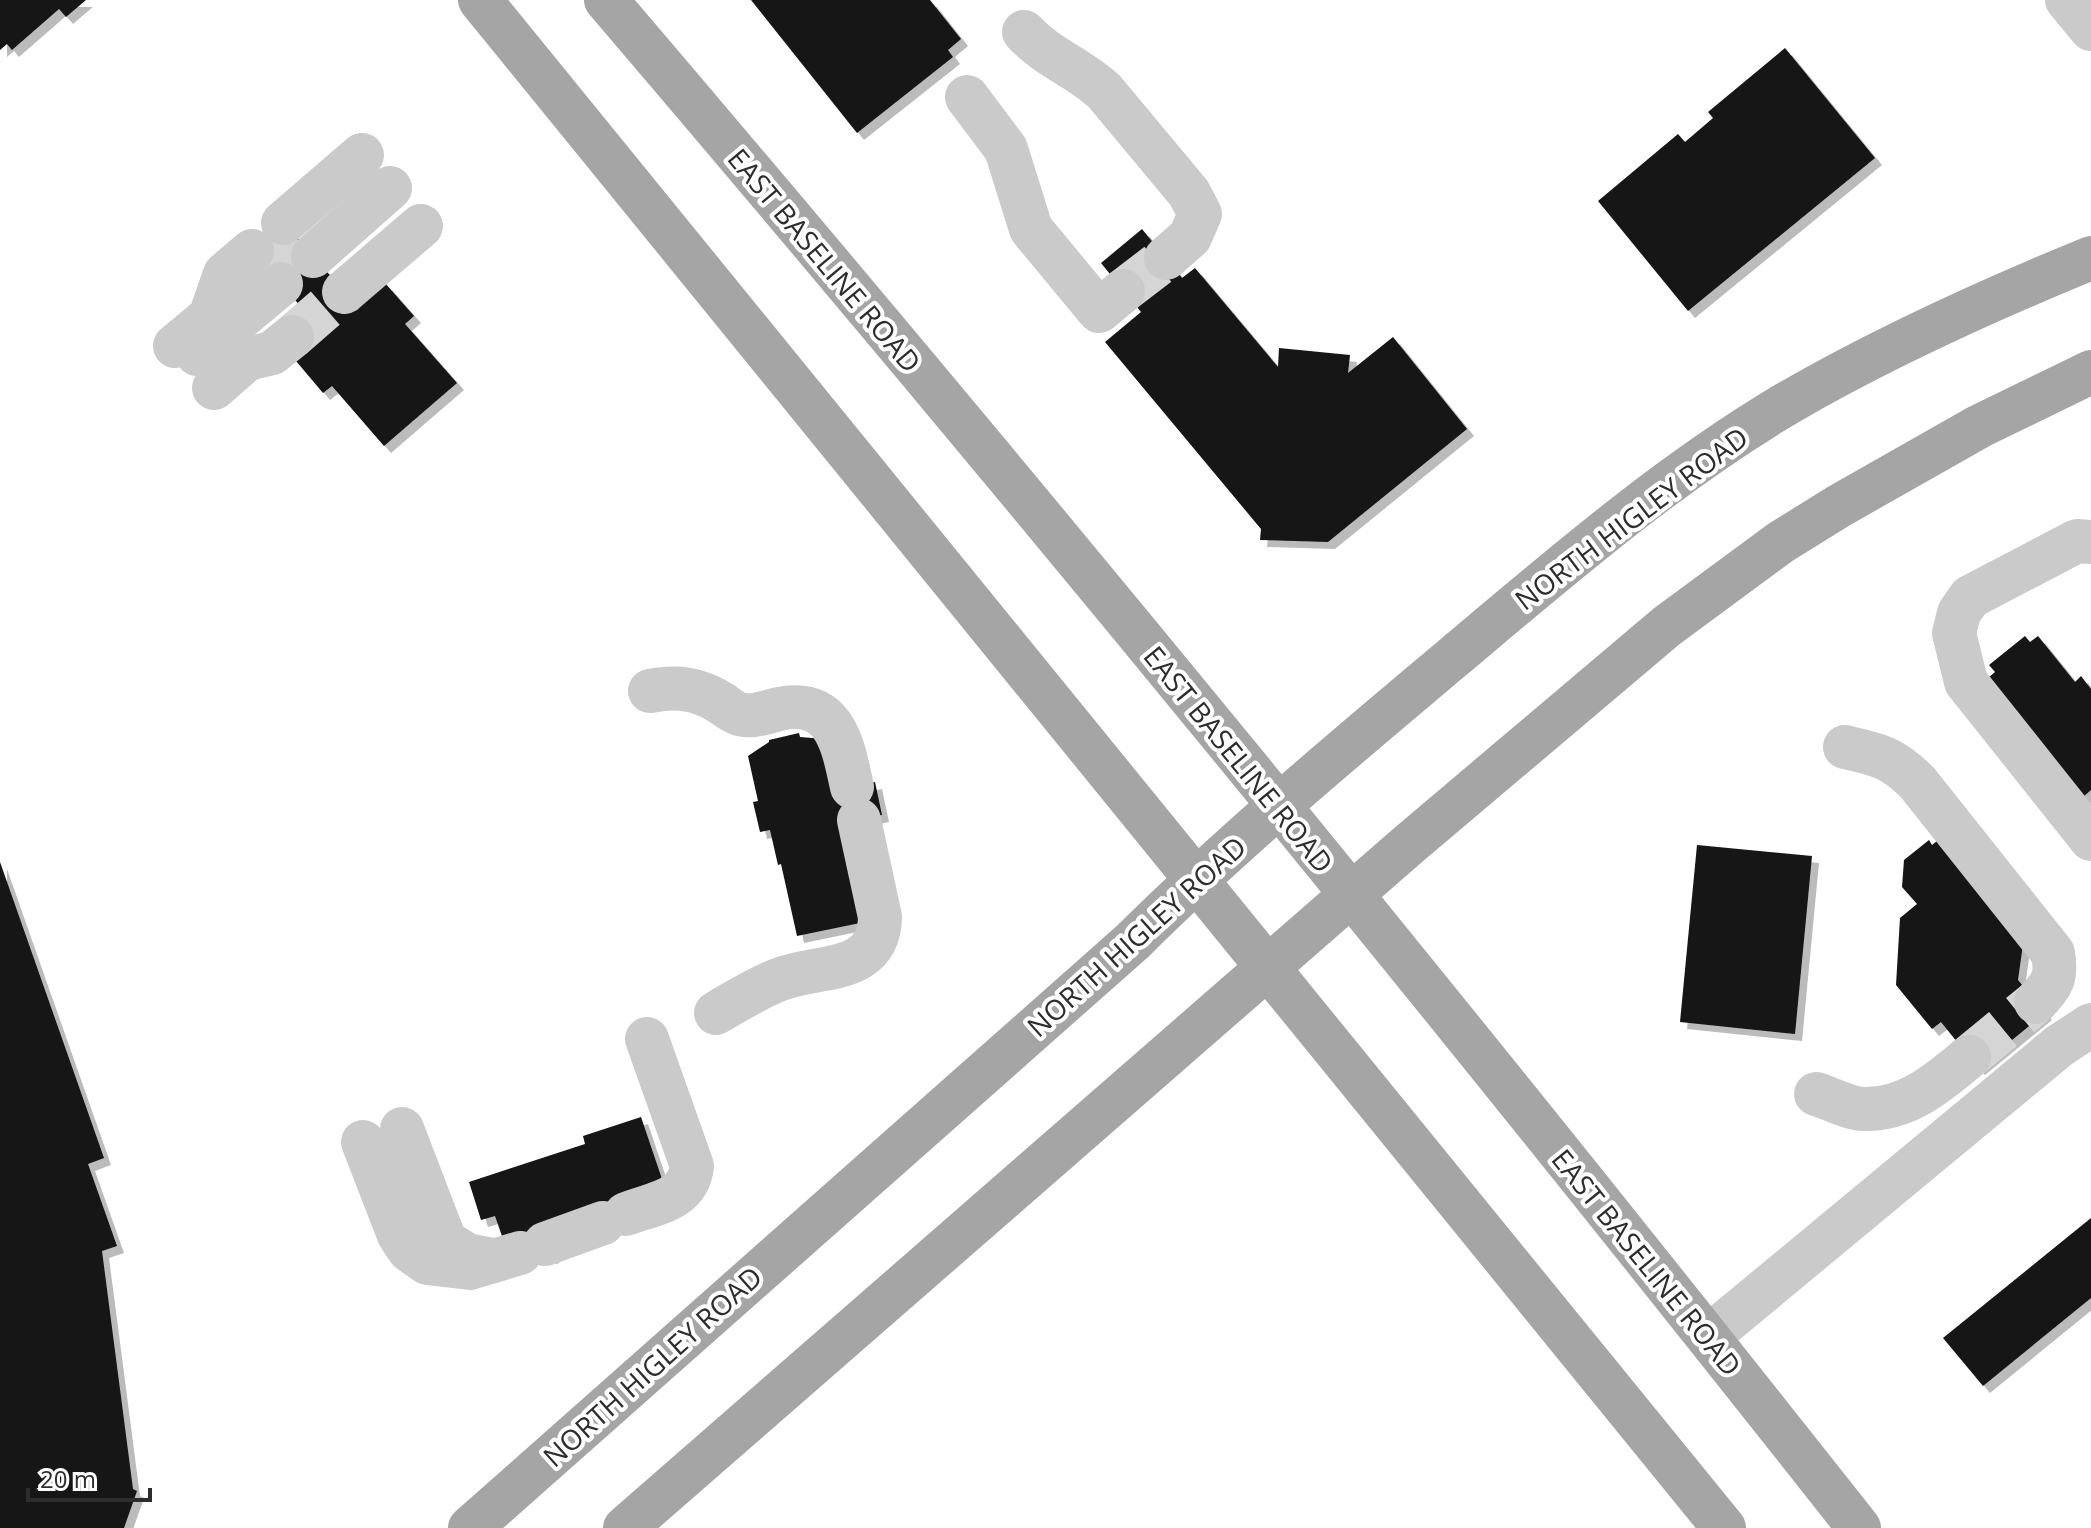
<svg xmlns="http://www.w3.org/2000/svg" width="2091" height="1528" font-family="'Open Sans',sans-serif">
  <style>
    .building { fill: #141414; filter: url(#shadow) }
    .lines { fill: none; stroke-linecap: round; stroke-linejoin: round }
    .minor-tunnel { stroke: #d5d5d5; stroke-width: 44; stroke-dasharray: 44 22; stroke-linecap: butt }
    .minor { stroke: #cacaca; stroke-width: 44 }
    .major { stroke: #a5a5a5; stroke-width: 44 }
    .labels { text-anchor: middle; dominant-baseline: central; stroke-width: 8; stroke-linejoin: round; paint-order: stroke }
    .street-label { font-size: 28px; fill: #2d2d2d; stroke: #fff }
  </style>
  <defs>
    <filter id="shadow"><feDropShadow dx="7" dy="7" stdDeviation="0" flood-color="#0004"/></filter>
  </defs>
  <rect width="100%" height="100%" fill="#fff"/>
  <!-- building -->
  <g class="building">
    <path d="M0 0H86L66 17 59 9 12 50 7 44 0 50Z"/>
    <path d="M751 0H930L961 39 948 50 953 57 857 133Z"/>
    <path d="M1785 48 1875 158 1688 311 1598 201 1678 134 1685 142 1713 118 1708 112Z"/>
    <path d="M283 222 357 306 385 283 414 316 405 324 457 383 384 446 332 386 323 393 296 361 291 334 310 317 251 250Z"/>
    <path d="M1142 229 1182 278 1195 268 1278 367 1279 348 1350 355 1348 373 1393 337 1467 429 1328 542 1260 540 1261 529 1105 342 1141 312 1101 263Z"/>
    <path d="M2025 636 2030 642 2038 636 2075 682 2081 676 2091 689V790L2083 797 1988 678 1995 672 1989 665Z"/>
    <path d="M799 733 800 737 824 739 835 790 875 782 882 815 845 823 860 923 797 936 781 864 778 865 770 830 760 832 753 802 758 801 748 756 769 742V740Z"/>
    <path d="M1929 840 1932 845 1937 841 2023 944 2018 980 2045 1013 1978 1068 1941 1022 1932 1029 1896 985 1900 918 1917 904 1902 887 1904 860Z"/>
    <path d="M1697 845 1812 856 1795 1034 1680 1022Z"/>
    <path d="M0 862 104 1158 88 1164 117 1246 102 1251 133 1489 137 1491 124 1528H0Z"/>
    <path d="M641 1117 663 1182 550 1257 503 1239 495 1216 481 1220 469 1182 585 1144 583 1136Z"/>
    <path d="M2091 1218V1298L1983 1386 1943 1338Z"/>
  </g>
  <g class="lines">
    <!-- minor-tunnel -->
    <g class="minor-tunnel">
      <path d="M266 268 298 240"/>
      <path d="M1123 291 1166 258"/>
      <path d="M292 337 344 292"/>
      <path d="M1969 1057 2036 1002"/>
    </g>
    <!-- minor -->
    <g class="minor">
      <path d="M2067 0 2091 29"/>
      <path d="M1024 32C1048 58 1078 67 1104 91L1189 193 1200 214 1190 237 1166 258"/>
      <path d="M967 97 1006 149 1031 229 1099 311 1123 291"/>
      <path d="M283 223 362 155"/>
      <path d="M313 256 390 188"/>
      <path d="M344 292 421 226"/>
      <path d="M175 346 210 317 225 274 252 251"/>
      <path d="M197 354 281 284"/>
      <path d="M214 388 247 359 272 353 292 337"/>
      <path d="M2091 542 2077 541 1970 597 1959 613 1954 633 1966 682 2091 839"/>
      <path d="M650 691C677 686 697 688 721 703 726 706 731 711 737 713 750 719 766 712 779 709 836 697 843 746 852 787"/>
      <path d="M1845 747C1880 755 1891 757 1917 782L2053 953C2057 979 2053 983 2036 1002"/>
      <path d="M716 1013C736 1001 756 989 778 980 817 964 879 976 880 917L859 820"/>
      <path d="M1816 1094C1830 1098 1849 1109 1864 1109 1907 1110 1938 1083 1969 1057"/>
      <path d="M402 1129 445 1241 467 1255 493 1260"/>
      <path d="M363 1142 399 1235 409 1250 427 1263 470 1268 520 1253"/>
      <path d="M626 1214C655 1203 688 1201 692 1166L647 1039"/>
      <path d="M545 1244 603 1223"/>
      <path d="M1708 1337 2059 1046 2091 1025"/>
    </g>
    <!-- major -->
    <g class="major">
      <path d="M480 0 1724 1528"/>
      <path d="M606 0C1034 501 1451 1011 1859 1528"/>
      <path d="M470 1528 1133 941C1234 841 1342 751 1450 660 1557 570 1665 476 1786 404 1884 347 1986 301 2091 258"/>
      <path d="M625 1528 1407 846 1667 626 1781 542 1839 506 1980 426 2091 372"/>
    </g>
  </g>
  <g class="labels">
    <!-- street labels -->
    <g class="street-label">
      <text transform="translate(825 260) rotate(50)">EAST BASELINE ROAD</text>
      <text transform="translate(1631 518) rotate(-37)">NORTH HIGLEY ROAD</text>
      <text transform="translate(1239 759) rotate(51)">EAST BASELINE ROAD</text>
      <text transform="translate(1136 936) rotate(-42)">NORTH HIGLEY ROAD</text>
      <text transform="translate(1647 1262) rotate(51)">EAST BASELINE ROAD</text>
      <text transform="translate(652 1366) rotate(-42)">NORTH HIGLEY ROAD</text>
    </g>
  </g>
  <!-- scale -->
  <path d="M28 1488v12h122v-12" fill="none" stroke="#2d2d2d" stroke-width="4"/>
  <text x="40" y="1488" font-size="24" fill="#2d2d2d" stroke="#ffffff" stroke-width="6" paint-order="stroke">20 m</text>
</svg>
